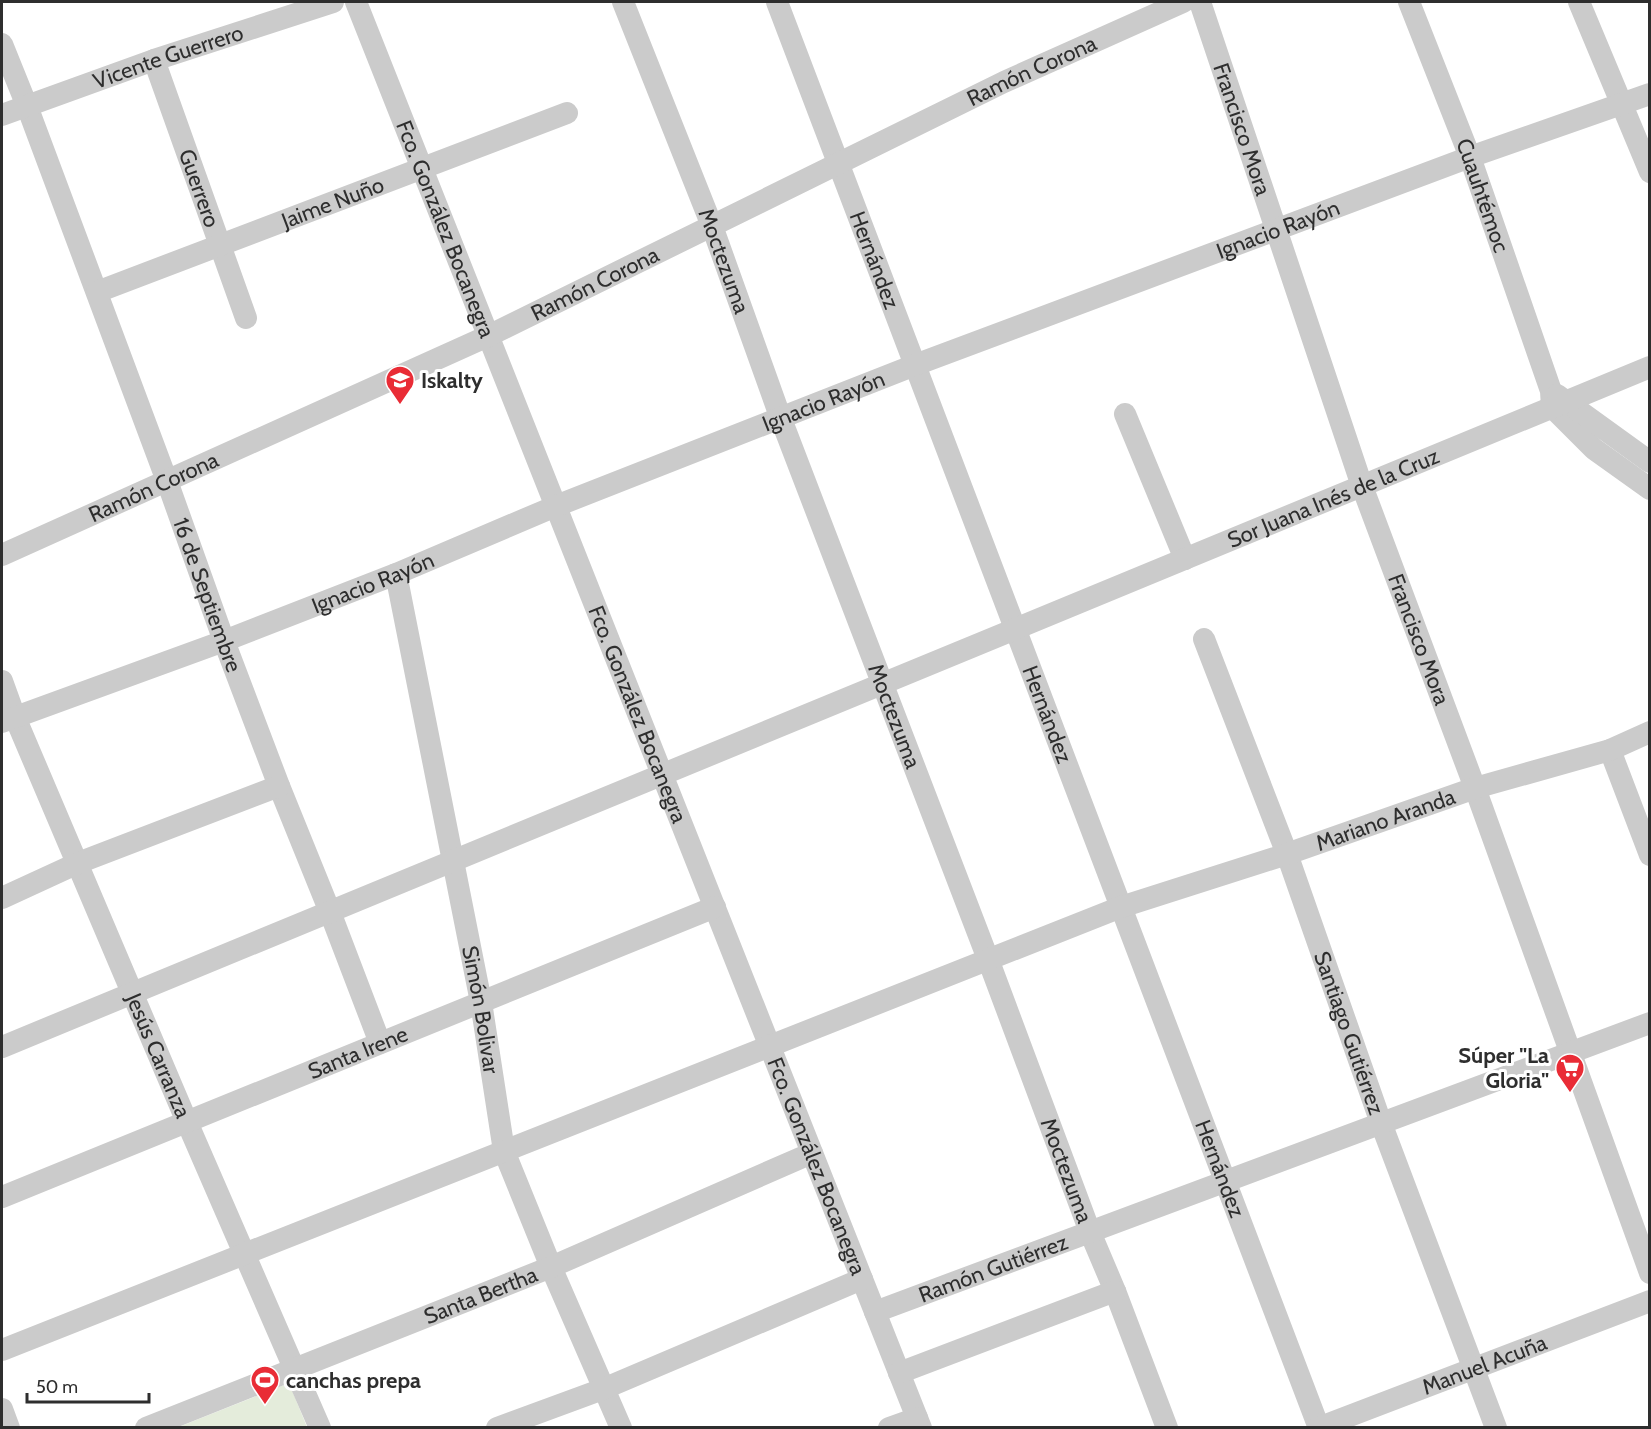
<svg xmlns="http://www.w3.org/2000/svg" width="1651" height="1429" font-family="Cabin,sans-serif">
  <style>
    .green { fill: #e4ecdb }
    .lines { fill: none; stroke-linecap: round; stroke-linejoin: round }
    .minor { stroke: #cbcbcb; stroke-width: 22 }
    .labels { text-anchor: middle; dominant-baseline: central; stroke-width: 6; stroke-linejoin: round; paint-order: stroke }
    .street-label { font-size: 22px; fill: #2e2e2e; stroke: #fff }
    .poi-label { font-size: 22px; font-weight: bold; fill: #2e2e2e; stroke: #fff; text-anchor: start }
  </style>
  <rect width="100%" height="100%" fill="#fff"/>
  <!-- green -->
  <path class="green" d="M289 1383 307 1427 176 1428Z"/>
  <g class="lines">
    <!-- minor -->
    <g class="minor">
      <path id="s1" d="M356 2 921 1428"/>
      <path id="s2" d="M623 2 712 226 781 419 988 959 1090 1232 1115 1291 1167 1428"/>
      <path id="s3" d="M777 2 1319 1428"/>
      <path id="s4" d="M1200 2 1362 486 1475 788 1650 1273"/>
      <path id="s5" d="M1409 2 1470 157 1551 391 1552 407 1594 449 1650 489"/>
      <path d="M1579 2 1650 172"/>
      <path id="s6" d="M2 44 27 106 167 481 224 641 279 786 330 912 380 1043"/>
      <path id="s7" d="M154 60 246 318"/>
      <path id="s8" d="M2 115 154 60 333 2"/>
      <path id="s9" d="M97 292 567 113"/>
      <path d="M1557 395 1650 462"/>
      <path d="M1125 414 1185 559"/>
      <path id="s10" d="M2 555 488 336 1004 82 1183 2"/>
      <path id="s11" d="M396 574 481 1002 504 1151 551 1267 621 1428"/>
      <path id="s12" d="M1204 639 1287 854 1381 1123 1496 1428"/>
      <path id="s13" d="M2 681 15 717 187 1122 320 1428"/>
      <path id="s14" d="M2 722 224 641 396 574 556 506 915 365 1470 157 1650 94"/>
      <path d="M1610 750 1650 855"/>
      <path d="M2 898 78 863 279 786"/>
      <path id="s15" d="M2 1047 1650 367"/>
      <path id="s16" d="M2 1197 715 907"/>
      <path id="s17" d="M875 1312 1650 1023"/>
      <path id="s18" d="M2 1350 1121 907 1287 854 1475 788 1610 750 1650 732"/>
      <path d="M899 1373 1115 1291"/>
      <path d="M2 1409 9 1428"/>
      <path id="s19" d="M146 1428 551 1267 812 1153"/>
      <path d="M497 1428 603 1389 862 1279"/>
      <path d="M889 1428 917 1418"/>
      <path id="s20" d="M1318 1428 1650 1301"/>
    </g>
  </g>
  <!-- icons -->
  <defs>
    <g id="school-pin" transform="scale(1.5)"><path d="M0 17L-7.5 6A9.5 9.5 0 1 1 7.5 6Z" fill="#e92c36" stroke="#fff"/><path d="M0-5L7-2L0 1L-7-2ZM-4 1L0 2.5L4 1V4Q0 6-4 4Z" fill="#fff"/></g>
    <g id="supermarket-pin" transform="scale(1.5)"><path d="M0 17L-7.5 6A9.5 9.5 0 1 1 7.5 6Z" fill="#e92c36" stroke="#fff"/><path d="M-6-5.5h2.5l.6 2H6L4.5 2H-2.5L-4.4-4H-6ZM-1.5 3.2a1.3 1.3 0 1 0 .1 0ZM3 3.2a1.3 1.3 0 1 0 .1 0Z" fill="#fff"/></g>
    <g id="stadium-pin" transform="scale(1.5)"><path d="M0 17L-7.5 6A9.5 9.5 0 1 1 7.5 6Z" fill="#e92c36" stroke="#fff"/><path d="M0-5a6.5 5 0 1 0 0 10a6.5 5 0 1 0 0-10ZM-3.5-1.8h7v3.6h-7Z" fill="#fff"/></g>
  </defs>
  <g fill-rule="evenodd">
    <use href="#school-pin" x="400" y="380"/>
    <use href="#supermarket-pin" x="1570" y="1068"/>
    <use href="#stadium-pin" x="265" y="1380"/>
  </g>
  <g class="labels">
    <!-- street labels -->
    <g class="street-label">
      <text stroke="none"><textPath href="#s8" startOffset="176">Vicente Guerrero</textPath></text>
      <text stroke="none"><textPath href="#s10" startOffset="1138">Ramón Corona</textPath></text>
      <text stroke="none"><textPath href="#s4" startOffset="134">Francisco Mora</textPath></text>
      <text stroke="none"><textPath href="#s7" startOffset="136">Guerrero</textPath></text>
      <text stroke="none"><textPath href="#s5" startOffset="207">Cuauhtémoc</textPath></text>
      <text stroke="none"><textPath href="#s9" startOffset="252">Jaime Nuño</textPath></text>
      <text stroke="none"><textPath href="#s1" startOffset="244">Fco. González Bocanegra</textPath></text>
      <text stroke="none"><textPath href="#s14" startOffset="1368">Ignacio Rayón</textPath></text>
      <text stroke="none"><textPath href="#s2" startOffset="278">Moctezuma</textPath></text>
      <text stroke="none"><textPath href="#s3" startOffset="276">Hernández</textPath></text>
      <text stroke="none"><textPath href="#s10" startOffset="652">Ramón Corona</textPath></text>
      <text stroke="none"><textPath href="#s14" startOffset="882">Ignacio Rayón</textPath></text>
      <text stroke="none"><textPath href="#s10" startOffset="166">Ramón Corona</textPath></text>
      <text stroke="none"><textPath href="#s15" startOffset="1440">Sor Juana Inés de la Cruz</textPath></text>
      <text stroke="none"><textPath href="#s14" startOffset="396">Ignacio Rayón</textPath></text>
      <text stroke="none"><textPath href="#s6" startOffset="588">16 de Septiembre</textPath></text>
      <text stroke="none"><textPath href="#s4" startOffset="674">Francisco Mora</textPath></text>
      <text stroke="none"><textPath href="#s1" startOffset="766">Fco. González Bocanegra</textPath></text>
      <text stroke="none"><textPath href="#s3" startOffset="762">Hernández</textPath></text>
      <text stroke="none"><textPath href="#s2" startOffset="764">Moctezuma</textPath></text>
      <text stroke="none"><textPath href="#s18" startOffset="1482">Mariano Aranda</textPath></text>
      <text stroke="none"><textPath href="#s11" startOffset="444">Simón Bolivar</textPath></text>
      <text stroke="none"><textPath href="#s12" startOffset="420">Santiago Gutiérrez</textPath></text>
      <text stroke="none"><textPath href="#s16" startOffset="384">Santa Irene</textPath></text>
      <text stroke="none"><textPath href="#s13" startOffset="406">Jesús Carranza</textPath></text>
      <text stroke="none"><textPath href="#s1" startOffset="1252">Fco. González Bocanegra</textPath></text>
      <text stroke="none"><textPath href="#s2" startOffset="1250">Moctezuma</textPath></text>
      <text stroke="none"><textPath href="#s3" startOffset="1248">Hernández</textPath></text>
      <text stroke="none"><textPath href="#s17" startOffset="126">Ramón Gutiérrez</textPath></text>
      <text stroke="none"><textPath href="#s19" startOffset="360">Santa Bertha</textPath></text>
      <text stroke="none"><textPath href="#s20" startOffset="178">Manuel Acuña</textPath></text>
    </g>
    <!-- poi labels -->
    <g class="poi-label">
      <text x="421" y="380">Iskalty</text>
      <text x="1549" y="1055" text-anchor="end">Súper "La<tspan x="1549" dy="25">Gloria"</tspan></text>
      <text x="286" y="1380">canchas prepa</text>
    </g>
  </g>
  <!-- border -->
  <rect width="1651" height="1429" fill="none" stroke="#2e2e2e" stroke-width="6"/>
  <!-- scale -->
  <path d="M27 1393v9h122v-9" fill="none" stroke="#2e2e2e" stroke-width="3"/>
  <text x="36" y="1393" font-size="18" fill="#2e2e2e" stroke="#ffffff" stroke-width="4.5" paint-order="stroke">50 m</text>
</svg>
